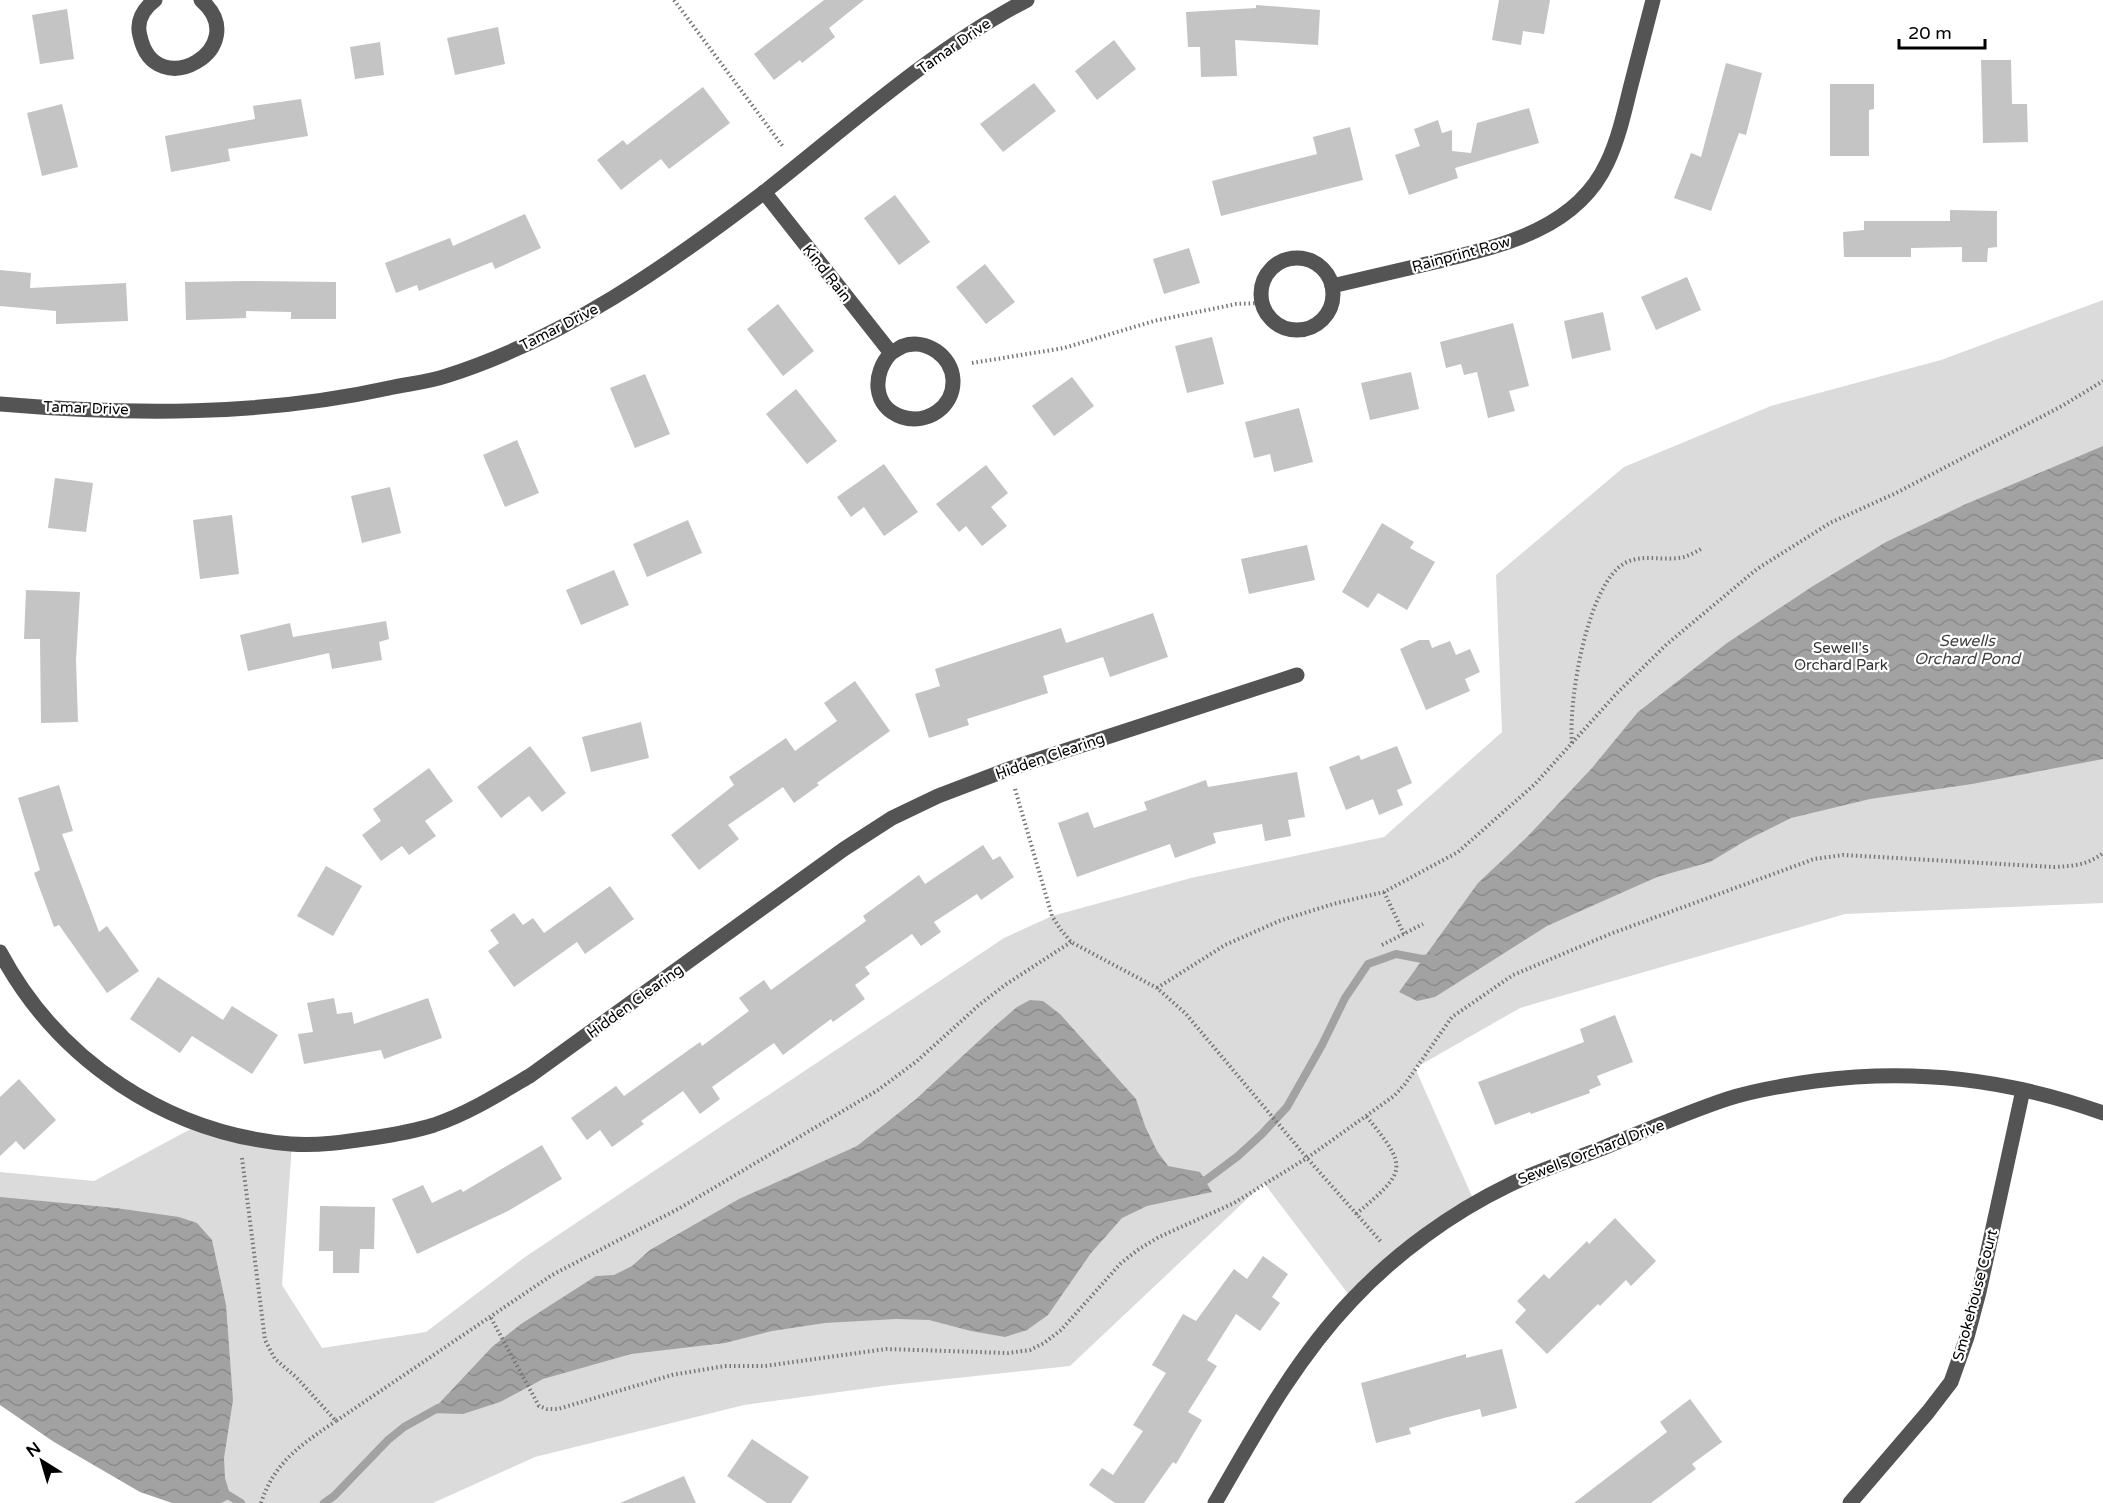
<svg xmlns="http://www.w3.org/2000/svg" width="2103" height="1503" font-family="'Varela Round',sans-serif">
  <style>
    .green { fill: #dbdbdb }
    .water { fill: url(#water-waves) }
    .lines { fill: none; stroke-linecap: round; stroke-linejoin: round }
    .stream { stroke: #a2a2a2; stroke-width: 8 }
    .building { fill: #c4c4c4 }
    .path { stroke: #767676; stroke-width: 4; stroke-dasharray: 1.5 3; stroke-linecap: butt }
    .minor { stroke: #545454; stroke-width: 15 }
    .labels { text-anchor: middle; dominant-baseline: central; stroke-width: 4.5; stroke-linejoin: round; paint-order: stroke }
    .street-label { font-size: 15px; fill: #000; stroke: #fff }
    .park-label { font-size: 15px; fill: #323232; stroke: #fff }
    .water-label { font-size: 16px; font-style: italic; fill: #434343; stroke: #fff }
  </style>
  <defs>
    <pattern id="water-waves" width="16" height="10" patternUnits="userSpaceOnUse" patternTransform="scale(1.5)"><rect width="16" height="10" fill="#a2a2a2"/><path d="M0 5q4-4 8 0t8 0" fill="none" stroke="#8a8a8a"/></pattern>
  </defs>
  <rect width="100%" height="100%" fill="#fff"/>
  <!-- green -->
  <path class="green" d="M2103 300V903L1845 914 1520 1008 1415 1068 1475 1203 1352 1299 1264 1183 1070 1366 891 1385 744 1405 535 1457 433 1503H174L0 1404V1172L94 1181 200 1124 292 1144 282 1285 322 1348 426 1332 525 1257 1004 938 1052 916 1191 878 1384 837 1502 732 1496 575 1624 467 1771 406 1941 360Z"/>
  <!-- water -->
  <g class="water">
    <path d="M2103 446V759L1972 784 1870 799 1791 818 1745 841 1710 862 1657 877 1547 926 1435 997 1417 1001 1399 992 1478 883 1528 836 1592 768 1638 712 1727 643 1813 586 1886 542 1966 504Z"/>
    <path d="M1030 1000 1043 1001 1060 1014 1136 1099 1145 1126 1157 1151 1168 1166 1200 1172 1212 1192 1147 1206 1122 1218 1091 1253 1048 1315 1027 1330 1005 1337 971 1331 929 1320 896 1319 825 1323 772 1331 725 1343 631 1354 543 1379 500 1402 463 1414 430 1413 492 1347 521 1324 596 1276 614 1275 632 1266 650 1250 739 1199 857 1146 915 1100 995 1026 1017 1007Z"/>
    <path d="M0 1197 116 1208 179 1217 197 1223 212 1240 226 1305 233 1400 224 1458 225 1478 231 1498 221 1503H172L140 1492 54 1442 0 1405Z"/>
  </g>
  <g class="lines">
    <!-- stream -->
    <g class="stream">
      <path d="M1197 1182 1206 1180 1238 1156 1262 1134 1287 1107 1322 1045 1345 998 1368 964 1396 954 1422 959 1432 958"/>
      <path d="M223 1492 241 1503"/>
      <path d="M324 1503 334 1496 388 1440 404 1427 438 1408"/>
    </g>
  </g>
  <!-- building -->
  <g class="building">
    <path d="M824 0H864L829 28 835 37 802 63 800 60 774 80 754 54Z"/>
    <path d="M1499 0H1550L1544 34 1523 31 1521 45 1492 40Z"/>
    <path d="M1256 5 1320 10 1318 45 1235 40 1237 76 1201 77 1200 47H1188L1186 12 1256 8Z"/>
    <path d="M67 9 74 59 40 64 32 15Z"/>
    <path d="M498 27 505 64 455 75 447 38Z"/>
    <path d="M1114 40 1136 69 1097 100 1075 71Z"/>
    <path d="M380 42 384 75 355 79 350 47Z"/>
    <path d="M1981 60H2011L2012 104H2027L2028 142 1983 143Z"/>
    <path d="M1726 63 1762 73 1746 135 1739 133 1711 211 1674 198 1691 153 1701 157Z"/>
    <path d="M1034 83 1056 111 1003 152 980 124Z"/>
    <path d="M1830 84H1874V109L1869 110V156H1830Z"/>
    <path d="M703 87 730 123 669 169 661 159 621 190 597 160 623 140 627 145Z"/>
    <path d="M301 99 308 136 228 149 230 161 171 172 165 136 255 119 253 106Z"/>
    <path d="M62 104 78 167 42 176 27 113Z"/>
    <path d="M1529 108 1539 143 1455 168 1458 178 1409 195 1395 155 1420 146 1414 129 1438 120 1442 133 1452 130V151L1471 153 1477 123Z"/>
    <path d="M1350 127 1363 180 1221 216 1212 181 1317 154 1313 137Z"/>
    <path d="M895 195 930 242 899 265 864 218Z"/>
    <path d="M1950 210 1997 211V247L1988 248 1987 262H1962V247L1911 248V257H1844L1843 232 1864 230V221H1950Z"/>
    <path d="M525 214 541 248 495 269 492 262 419 291 417 285 396 293 385 263 450 238 453 246Z"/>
    <path d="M1189 248 1200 283 1164 294 1153 259Z"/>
    <path d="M985 264 1015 302 986 324 956 287Z"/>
    <path d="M0 270 31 273 30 288 126 283 128 321 56 324V311L0 306Z"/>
    <path d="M1687 277 1701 310 1656 330 1641 297Z"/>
    <path d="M245 281 336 282V319H291V312L246 311V318L186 320 185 282Z"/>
    <path d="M778 304 814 351 783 376 747 329Z"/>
    <path d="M1603 312 1611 350 1572 359 1564 321Z"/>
    <path d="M1513 323 1529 386 1509 391 1515 411 1488 418 1477 372 1464 375 1461 364 1446 368 1440 342Z"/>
    <path d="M1212 337 1224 384 1187 393 1175 346Z"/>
    <path d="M1411 372 1419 409 1370 420 1361 383Z"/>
    <path d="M645 374 670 434 635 448 610 388Z"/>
    <path d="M1072 377 1094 406 1054 436 1032 406Z"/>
    <path d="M796 389 837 441 807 464 766 414Z"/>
    <path d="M1299 408 1313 462 1274 472 1270 454 1254 458 1245 422Z"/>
    <path d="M517 440 539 493 505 507 483 455Z"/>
    <path d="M884 464 918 512 884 536 864 507 851 517 837 497Z"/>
    <path d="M986 465 1008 493 991 507 1007 526 982 546 966 526 959 532 936 504Z"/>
    <path d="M55 478 93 483 86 532 48 528Z"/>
    <path d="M390 487 401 533 362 543 351 496Z"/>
    <path d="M232 515 239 574 200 579 193 520Z"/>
    <path d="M688 520 702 553 647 577 633 544Z"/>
    <path d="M1382 523 1414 542 1410 548 1435 562 1407 610 1378 593 1368 608 1342 592Z"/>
    <path d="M1307 545 1315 580 1249 594 1241 559Z"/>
    <path d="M614 570 629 605 581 625 566 590Z"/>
    <path d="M26 590 80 592 76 660 78 722 41 723 40 639H24Z"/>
    <path d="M1153 613 1168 657 1110 677 1103 657 1043 676 1048 693 967 719 969 725 929 738 915 694 940 686 935 669 1061 628 1066 643Z"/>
    <path d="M386 621 389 639 379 642 382 660 332 669 329 653 248 671 240 635 290 623 293 637Z"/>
    <path d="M1419 640H1429L1432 648 1450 641 1456 655 1470 649 1480 672 1465 679 1470 691 1426 710 1400 649Z"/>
    <path d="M855 681 890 731 817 783 819 785 794 803 783 787 728 825 739 839 699 870 671 835 734 785 729 777 786 738 795 751 837 721 824 703Z"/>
    <path d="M641 722 649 758 591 772 582 737Z"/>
    <path d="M530 746 566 793 542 812 529 796 501 818 477 787Z"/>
    <path d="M1397 746 1412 783 1397 790 1403 805 1379 815 1373 799 1346 810 1329 767 1359 755 1361 760Z"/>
    <path d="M429 768 453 801 425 821 436 836 409 855 402 846 381 861 362 835 381 821 373 809Z"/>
    <path d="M1297 772 1305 817 1288 820 1291 836 1265 841 1262 824 1213 833 1216 843 1175 858 1170 844 1077 877 1058 823 1088 812 1094 828 1147 810 1144 802 1206 780 1208 787Z"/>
    <path d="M59 785 73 831 62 834 99 932 107 926 139 971 107 993 59 925 54 927 34 873 40 870 18 798Z"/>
    <path d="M983 845 993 860 1000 856 1014 877 981 900 977 894 934 922 941 932 921 946 912 934 865 967 870 974 855 985 865 999 833 1022 831 1019 783 1055 774 1043 712 1087 720 1099 700 1114 683 1091 641 1121 644 1124 612 1147 600 1130 587 1140 571 1118 616 1086 624 1096 700 1042 702 1046 749 1011 739 998 764 980 771 990 866 921 863 916 919 875 925 884Z"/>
    <path d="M326 866 362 886 333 936 297 916Z"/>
    <path d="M610 886 634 919 585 954 577 942 514 987 488 951 499 943 490 930 514 913 523 925 533 918 544 933Z"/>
    <path d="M158 977 223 1020 232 1006 278 1035 252 1074 192 1036 180 1053 130 1019Z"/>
    <path d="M334 998 337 1014 352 1012 354 1024 428 998 442 1038 384 1059 381 1050 304 1064 298 1034 313 1032 307 1003Z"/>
    <path d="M1615 1015 1633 1062 1597 1076 1601 1085 1589 1090 1590 1093 1531 1114 1530 1112 1495 1125 1478 1082 1584 1042 1580 1029Z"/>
    <path d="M19 1079 56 1120 24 1150 16 1141 0 1156V1097Z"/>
    <path d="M542 1145 562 1179 508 1211 417 1254 392 1199 423 1185 432 1203 461 1189 463 1192Z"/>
    <path d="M320 1206 375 1207 374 1249H360L359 1273H333V1251H319Z"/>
    <path d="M1615 1218 1656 1261 1631 1286 1626 1280 1600 1306 1598 1304 1547 1354 1515 1322 1526 1310 1517 1301 1544 1274 1549 1279 1587 1241 1589 1244Z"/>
    <path d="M1263 1256 1288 1274 1272 1297 1280 1303 1260 1331 1236 1314 1207 1360 1217 1366 1188 1412 1202 1420 1176 1464 1173 1462 1144 1503H1115L1089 1485 1102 1468 1113 1475 1143 1431 1133 1425 1166 1373 1152 1365 1183 1314 1196 1321 1234 1269 1247 1279Z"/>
    <path d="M1502 1349 1517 1408 1482 1417 1480 1409 1444 1418 1409 1428 1411 1434 1376 1443 1361 1383 1466 1354V1358Z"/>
    <path d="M1690 1399 1722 1442 1692 1464 1696 1469 1651 1503H1574L1667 1432 1660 1422Z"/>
    <path d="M752 1439 809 1477 791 1503H767L727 1476Z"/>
    <path d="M684 1476 696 1503H620Z"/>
  </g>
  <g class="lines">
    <!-- path -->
    <g class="path">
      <path d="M674 0 784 148"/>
      <path d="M972 363 1064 348 1154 321 1236 304 1261 303"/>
      <path d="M1572 743C1568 702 1587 584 1625 563 1644 553 1664 562 1684 557 1690 555 1696 552 1701 549"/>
      <path d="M1015 789 1052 916 1061 930 1071 942 1157 988 1186 1014 1307 1158 1382 1243"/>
      <path d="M1384 892 1404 934"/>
      <path d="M1382 945 1423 924"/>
      <path d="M1157 988 1225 945 1279 921 1333 904 1384 892 1458 852 1535 784 1617 693 1667 644 1757 569 1830 523 1896 493 2062 406 2103 381"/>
      <path d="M242 1158 265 1340 275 1359 297 1378 336 1421 552 1275 680 1208 878 1090 917 1061 979 1005 1005 985 1071 942"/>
      <path d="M1356 1214C1407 1171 1409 1168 1366 1116"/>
      <path d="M491 1318 539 1406 547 1409H558L672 1375 725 1366H765L886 1349 1008 1353 1030 1350 1044 1343 1061 1330 1121 1263 1139 1249 1159 1237 1234 1203 1307 1158 1394 1096 1405 1084 1452 1017 1513 975 1610 934 1814 859 1843 855 2054 867C2073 866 2088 865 2103 853"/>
      <path d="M261 1503C274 1462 302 1444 336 1421"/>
    </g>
    <!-- minor -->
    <g class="minor">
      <path d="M155 0C143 9 136 22 140 36 155 106 255 47 201 0"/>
      <path d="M764 192 891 353C895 351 899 348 903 346 926 338 952 356 953 380 954 407 927 425 902 417 872 407 872 373 891 353"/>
      <circle cx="1297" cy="294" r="36"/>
      <path d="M1332 286C1367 278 1401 270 1435 262 1500 246 1576 230 1607 163 1618 140 1624 114 1630 89 1638 59 1645 30 1653 0"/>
      <path d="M0 404C129 415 263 416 389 388 408 384 428 382 446 376 563 339 666 267 763 193 847 127 933 49 1027 0"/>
      <path d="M0 952C58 1061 168 1134 291 1144 318 1146 345 1142 372 1138 392 1135 415 1131 434 1125 469 1113 499 1094 531 1075L844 849 892 818 938 796 1009 769 1297 675"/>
      <path d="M1215 1503C1256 1432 1295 1360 1351 1301 1395 1254 1451 1213 1509 1185 1539 1170 1572 1160 1603 1148 1644 1131 1685 1113 1727 1099 1755 1090 1786 1085 1815 1081 1915 1068 2008 1079 2103 1113"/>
      <path d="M1850 1503 1928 1412 1951 1382 1967 1337 1979 1292 2023 1090"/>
    </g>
  </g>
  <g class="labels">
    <!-- street labels -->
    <g class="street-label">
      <text transform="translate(954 46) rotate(-35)">Tamar Drive</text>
      <text transform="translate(1461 254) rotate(-15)">Rainprint Row</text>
      <text transform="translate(827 273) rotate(52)">Kind Rain</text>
      <text transform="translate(559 327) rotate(-27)">Tamar Drive</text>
      <text transform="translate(86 408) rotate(2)">Tamar Drive</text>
      <text transform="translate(1050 756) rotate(-19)">Hidden Clearing</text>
      <text transform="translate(635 1001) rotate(-36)">Hidden Clearing</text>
      <text transform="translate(1591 1152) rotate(-21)">Sewells Orchard Drive</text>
      <text transform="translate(1975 1295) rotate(-75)">Smokehouse Court</text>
    </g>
    <!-- park labels -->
    <g class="park-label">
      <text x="1841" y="648">Sewell's<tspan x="1841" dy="17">Orchard Park</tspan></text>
    </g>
    <!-- water labels -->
    <g class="water-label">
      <text x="1967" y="641">Sewells<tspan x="1967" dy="18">Orchard Pond</tspan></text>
    </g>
  </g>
  <!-- north arrow -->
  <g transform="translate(42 1461) rotate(323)" stroke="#ffffff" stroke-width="4.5" paint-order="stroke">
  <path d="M0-4.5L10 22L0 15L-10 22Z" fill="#000000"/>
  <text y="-9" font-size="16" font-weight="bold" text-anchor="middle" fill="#000000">N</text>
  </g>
  <!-- scale -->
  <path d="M1899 39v9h86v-9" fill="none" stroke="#000000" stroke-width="3"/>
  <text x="1908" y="39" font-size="18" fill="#000000" stroke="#ffffff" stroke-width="4.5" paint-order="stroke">20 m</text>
</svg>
